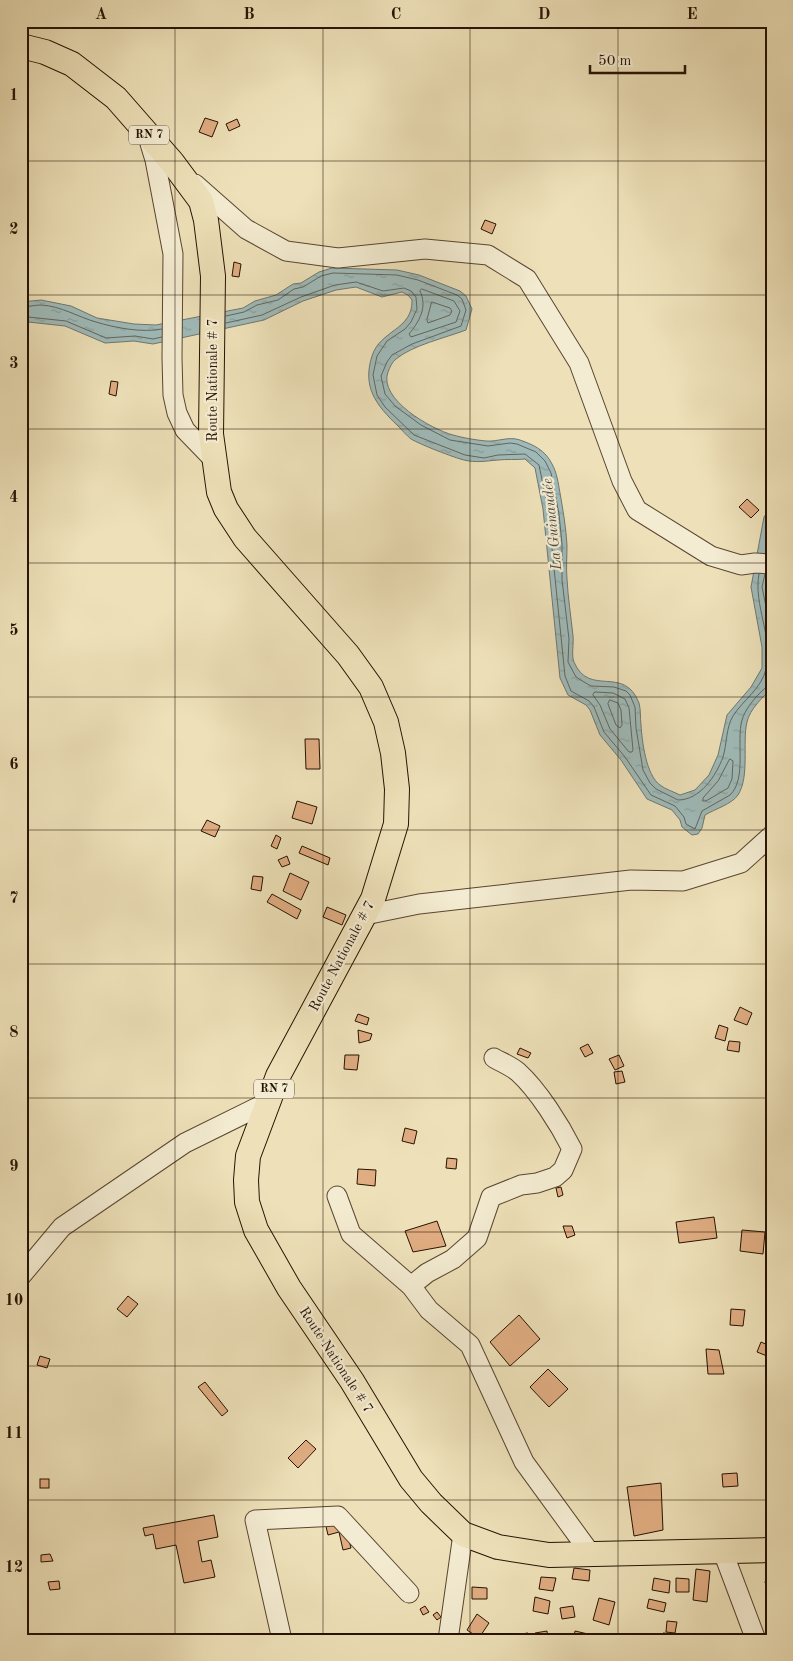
<svg xmlns="http://www.w3.org/2000/svg" width="793" height="1661" font-family="'Old Standard TT',serif">
  <style>
    .water { fill: url(#water-ripples); stroke: #6f7770 }
    .lines { fill: none; stroke-linecap: round; stroke-linejoin: round }
    .shore { stroke: #63665e; stroke-width: 1 }
    .building { fill: #e0ad82; stroke: #271202 }
    .minor-casing { stroke: #594630; stroke-width: 21 }
    .major-casing { stroke: #271202; stroke-width: 26 }
    .minor { stroke: #f4ecd2; stroke-width: 19 }
    .major { stroke: #eee1b9; stroke-width: 24 }
    .grid { fill: none; stroke: #271202; stroke-width: 1; stroke-opacity: 0.55 }
    .labels { text-anchor: middle; dominant-baseline: central; stroke-width: 4.5; stroke-linejoin: round; paint-order: stroke }
    .shield { fill: #f4ecd2; stroke: #645340; stroke-width: 1 }
    .shield-label { font-size: 12px; font-weight: bold; fill: #271202 }
    .street-label { font-size: 14px; fill: #271202; stroke: #f4ecd2 }
    .water-label { font-size: 15px; font-style: italic; fill: #514d42; stroke: #f4ecd2 }
    .neatline { fill: none; stroke: #271202; stroke-width: 2 }
    .grid-label { font-size: 16px; text-anchor: middle; font-weight: bold; fill: #271202 }
  </style>
  <defs>
    <pattern id="water-ripples" width="26" height="14" patternUnits="userSpaceOnUse" patternTransform="scale(1.25)"><rect width="26" height="14" fill="#9fbbba"/><path d="M2 4q2-2 4 0t4 0M15 11q2-2 4 0t4 0" fill="none" stroke="#89a09e"/></pattern>
  </defs>
  <rect width="100%" height="100%" fill="#eee1b9"/>
  <filter id="stains"><feTurbulence type="fractalNoise" baseFrequency=".004" numOctaves="4"/><feColorMatrix values="0 0 0 0 .2 0 0 0 0 .09 0 0 0 0 .02 0 0 0 .5 -.17"/></filter>
  <radialGradient id="worn" r=".72"><stop offset=".6" stop-color="#630" stop-opacity="0"/><stop offset="1" stop-color="#630" stop-opacity=".3"/></radialGradient>
  <!-- water -->
  <path class="water" d="M332 268 397 270 419 275 460 291 466 296 472 309 466 330C445 338 413 345 396 359 392 362 390 367 388 372 378 399 431 429 453 435 463 438 476 440 486 441 498 442 508 436 520 440 534 445 545 450 552 464 557 473 558 482 560 493 563 510 566 528 567 545 567 557 566 568 567 579 568 598 571 617 573 636 574 644 571 655 574 662 589 698 624 664 639 703 641 710 640 718 641 725 642 741 646 775 660 785 665 789 674 792 680 795L695 790 709 775 718 755 727 715 751 687 762 668V647L751 587 764 517 772 505V688C762 698 750 709 747 722 742 743 750 776 738 795 732 804 715 809 705 815L702 828 698 834 692 835 682 827 680 820 672 810 647 799 621 760 600 735 590 710 586 705 568 695 560 678 543 509 535 468 525 459C516 460 507 459 498 460 486 461 476 463 464 460 455 458 419 444 411 439 406 435 402 430 398 426 376 405 362 387 372 356 380 330 413 330 412 300L408 295 402 292 382 297 356 287 336 290 303 301 264 320 153 344 134 341 105 343 65 326 28 322 21 324V302L41 300 71 306 97 318 134 324 156 325 243 308 255 301 276 295 293 284 301 283 319 272Z"/>
  <g class="lines">
    <!-- shore -->
    <g class="shore">
      <path d="M422 289 454 301 460 311 456 322 411 337 409 334C419 322 428 307 420 291Z"/>
      <path d="M432 302 450 308 452 311 450 315 428 323 427 320Z"/>
      <path d="M21 307C28 307 34 305 41 305 61 306 78 317 96 322 116 328 142 333 162 329"/>
      <path d="M226 316 244 312 257 305 278 300 294 289 303 287 321 276 333 273 397 275 418 280 457 295 462 299 466 310 461 326 412 344 392 355 387 362 381 376 385 394 395 406 421 425 450 440 488 446 510 443 517 444 536 452 545 461 551 473 559 514 562 544V580L569 639 568 662 576 677 584 682 591 686 614 687 626 691 630 695 635 707 636 728 643 770 650 783 656 789 678 800C700 800 716 776 723 757 727 744 726 727 733 716 743 700 762 688 766 669 774 639 753 605 759 574"/>
      <path d="M21 319 28 317 66 321 106 338 135 336 153 339 162 337"/>
      <path d="M226 323 262 315 301 297 335 285 356 282 383 291 404 288 411 291 416 297 417 309 411 322 405 329 387 341 377 356 373 375 377 395 385 407 414 435 465 455 484 458 498 455 525 454 539 465 548 509 565 676 571 691 589 701 594 707 604 732 625 757 651 795 675 806 684 817 686 824 695 829 702 811 730 795C747 779 736 741 742 720 745 710 753 700 759 694 763 690 766 686 772 685"/>
      <path d="M765 574 762 587 772 636"/>
      <path d="M595 692 613 693 625 699 629 708 633 750 632 752H629L610 729 600 705 593 695Z"/>
      <path d="M610 700 618 703 621 710 622 725 620 728 616 725 608 704Z"/>
      <path d="M730 759 733 761 732 779 728 788 706 801H703V798L718 781Z"/>
    </g>
  </g>
  <!-- building -->
  <g class="building">
    <path d="M205 118 218 122 212 137 199 132Z"/>
    <path d="M237 119 240 126 229 131 226 124Z"/>
    <path d="M485 220 496 224 492 234 481 229Z"/>
    <path d="M234 262 241 264 239 277 232 276Z"/>
    <path d="M111 381 118 382 116 396 109 394Z"/>
    <path d="M747 499 759 510 751 518 739 507Z"/>
    <path d="M305 739H319L320 769H306Z"/>
    <path d="M297 801 317 807 312 824 292 818Z"/>
    <path d="M207 820 220 826 215 837 201 831Z"/>
    <path d="M276 835 281 838 277 849 271 846Z"/>
    <path d="M302 846 330 858 328 865 299 853Z"/>
    <path d="M287 856 290 864 282 867 278 860Z"/>
    <path d="M290 873 309 882 301 900 283 891Z"/>
    <path d="M253 876 263 877 261 891 251 889Z"/>
    <path d="M272 894 301 910 297 919 267 902Z"/>
    <path d="M327 907 346 915 342 925 323 917Z"/>
    <path d="M740 1007 752 1013 747 1025 734 1020Z"/>
    <path d="M358 1014 369 1018 367 1025 355 1021Z"/>
    <path d="M719 1025 728 1028 725 1041 715 1038Z"/>
    <path d="M358 1030 372 1034 370 1040 359 1043Z"/>
    <path d="M729 1041 740 1042 739 1052 727 1050Z"/>
    <path d="M588 1044 593 1053 585 1057 580 1048Z"/>
    <path d="M520 1048 531 1053 528 1058 517 1054Z"/>
    <path d="M345 1055H359L357 1070 344 1069Z"/>
    <path d="M619 1055 624 1066 615 1070 609 1059Z"/>
    <path d="M622 1071 625 1082 616 1084 614 1072Z"/>
    <path d="M405 1128 417 1131 414 1144 402 1141Z"/>
    <path d="M447 1158 457 1159 456 1169 446 1168Z"/>
    <path d="M358 1169 376 1170 375 1186 357 1184Z"/>
    <path d="M561 1187 563 1195 558 1197 556 1188Z"/>
    <path d="M714 1217 717 1238 679 1243 676 1222Z"/>
    <path d="M437 1221 446 1246 413 1252 405 1231Z"/>
    <path d="M563 1226H572L575 1235 567 1238Z"/>
    <path d="M742 1230 765 1232 763 1254 740 1251Z"/>
    <path d="M128 1296 138 1304 127 1317 117 1309Z"/>
    <path d="M731 1309 745 1310 743 1326 730 1325Z"/>
    <path d="M519 1315 540 1339 510 1366 490 1342Z"/>
    <path d="M761 1342 770 1346 767 1356 757 1352Z"/>
    <path d="M706 1349 719 1350 724 1374H708Z"/>
    <path d="M40 1356 50 1359 47 1368 37 1365Z"/>
    <path d="M548 1369 568 1389 549 1407 530 1387Z"/>
    <path d="M205 1382 228 1411 222 1416 198 1387Z"/>
    <path d="M306 1440 316 1449 298 1468 288 1458Z"/>
    <path d="M737 1473 738 1486 723 1487 722 1474Z"/>
    <rect x="40" y="1479" width="9" height="9"/>
    <path d="M661 1483 663 1530 634 1536 627 1487Z"/>
    <path d="M214 1515 218 1537 198 1541 202 1562 211 1560 215 1577 184 1583 176 1545 156 1549 153 1534 145 1536 143 1528Z"/>
    <path d="M343 1518 351 1548 343 1550 339 1532 328 1535 325 1522Z"/>
    <path d="M50 1554 53 1561 41 1562V1555Z"/>
    <path d="M574 1568 590 1570 589 1581 572 1579Z"/>
    <path d="M768 1568 772 1569V1583H765Z"/>
    <path d="M696 1569 710 1571 707 1602 693 1600Z"/>
    <path d="M541 1577 556 1578 553 1591 539 1589Z"/>
    <path d="M654 1578 670 1581 669 1593 652 1590Z"/>
    <path d="M676 1578 689 1579V1592H676Z"/>
    <path d="M59 1581 60 1589 50 1590 48 1582Z"/>
    <path d="M472 1587 487 1588V1599H472Z"/>
    <path d="M535 1597 550 1601 548 1614 533 1611Z"/>
    <path d="M599 1598 615 1602 609 1625 593 1620Z"/>
    <path d="M649 1599 666 1603 664 1612 647 1608Z"/>
    <path d="M425 1606 429 1612 423 1615 420 1609Z"/>
    <path d="M573 1606 575 1617 562 1619 560 1608Z"/>
    <path d="M437 1612 441 1617 437 1620 433 1615Z"/>
    <path d="M477 1614 489 1623 479 1638 467 1630Z"/>
    <path d="M667 1621 677 1622 675 1633 666 1632Z"/>
    <path d="M547 1631 548 1640H536L535 1633Z"/>
    <path d="M575 1631 588 1634 587 1640H573Z"/>
    <path d="M528 1633 529 1640H522L521 1634Z"/>
    <path d="M663 1633 678 1634V1640H662Z"/>
    <path d="M389 1637 390 1640H370Z"/>
  </g>
  <g class="lines">
    <!-- minor casing -->
    <g class="minor-casing">
      <g id="minor">
        <path d="M148 137 155 160 173 254 172 358 173 395 177 413 185 430 215 461"/>
        <path d="M195 184 246 229 286 251 338 258 425 249 488 255 527 279 579 363 622 481 637 510 711 556 741 565 755 563 772 564"/>
        <path d="M365 915 419 904 631 880 683 881 741 863 772 835"/>
        <path d="M337 1196 351 1234 411 1286 429 1310 470 1345 524 1462 591 1554"/>
        <path d="M21 1276 62 1227 185 1143 268 1102"/>
        <path d="M411 1286 427 1273 453 1259 477 1238 491 1197 521 1185 537 1183 555 1177 563 1170 572 1149C560 1125 538 1090 518 1072 511 1066 501 1062 494 1058"/>
        <path d="M723 1552 756 1640"/>
        <path d="M282 1640 255 1520 338 1516 409 1593"/>
        <path d="M448 1640 463 1534"/>
      </g>
    </g>
    <!-- major casing -->
    <g class="major-casing">
      <path id="major" d="M21 46 45 52 72 64 116 98 172 162 201 201 206 220 213 276 211 434 219 492 226 509 245 538 348 655 371 687 386 722 393 753 397 789 396 824 373 899 278 1076 248 1156 246 1180 247 1202 256 1230 289 1288 352 1381 411 1479 431 1503 463 1534 498 1547 549 1555 772 1550"/>
    </g>
    <!-- minor -->
    <use href="#minor" class="minor"/>
    <!-- major -->
    <use href="#major" class="major"/>
  </g>
  <!-- grid -->
  <path class="grid" d="M175 21V1640M323 21V1640M470 21V1640M618 21V1640M21 161H772M21 295H772M21 429H772M21 563H772M21 697H772M21 830H772M21 964H772M21 1098H772M21 1232H772M21 1366H772M21 1500H772"/>
  <g class="labels">
    <!-- shield labels -->
    <g class="shield">
      <rect x="129" y="125.5" width="40" height="19" rx="4"/>
      <rect x="254" y="1079.5" width="40" height="19" rx="4"/>
    </g>
    <g class="shield-label">
      <text x="149" y="135">RN 7</text>
      <text x="274" y="1089">RN 7</text>
    </g>
    <!-- street labels -->
    <g class="street-label">
      <text transform="translate(213 380) rotate(-90)">Route Nationale # 7</text>
      <text transform="translate(342 956) rotate(-62)">Route Nationale # 7</text>
      <text transform="translate(336 1360) rotate(57)">Route Nationale # 7</text>
    </g>
    <!-- water labels -->
    <g class="water-label">
      <text transform="translate(553 524) rotate(-96)">La Guinaudée</text>
    </g>
  </g>
  <!-- margin -->
  <rect width="793" height="1661" fill="none" stroke="#eee1b9" stroke-width="55"/>
  <!-- scale -->
  <path d="M590 65v8h95v-8" fill="none" stroke="#271202" stroke-width="2.5"/>
  <text x="598" y="65" font-size="15" fill="#271202" stroke="#f4ecd2" stroke-width="4" paint-order="stroke">50 m</text>
  <rect x="28" y="28" width="738" height="1606" class="neatline"/>
  <g class="grid-label">
    <text x="101" y="19">A</text>
    <text x="249" y="19">B</text>
    <text x="396" y="19">C</text>
    <text x="544" y="19">D</text>
    <text x="692" y="19">E</text>
    <text x="14" y="100">1</text>
    <text x="14" y="234">2</text>
    <text x="14" y="368">3</text>
    <text x="14" y="502">4</text>
    <text x="14" y="635">5</text>
    <text x="14" y="769">6</text>
    <text x="14" y="903">7</text>
    <text x="14" y="1037">8</text>
    <text x="14" y="1171">9</text>
    <text x="14" y="1305">10</text>
    <text x="14" y="1438">11</text>
    <text x="14" y="1572">12</text>
  </g>
  <rect width="100%" height="100%" filter="url(#stains)"/>
  <rect width="100%" height="100%" fill="url(#worn)"/>
</svg>
